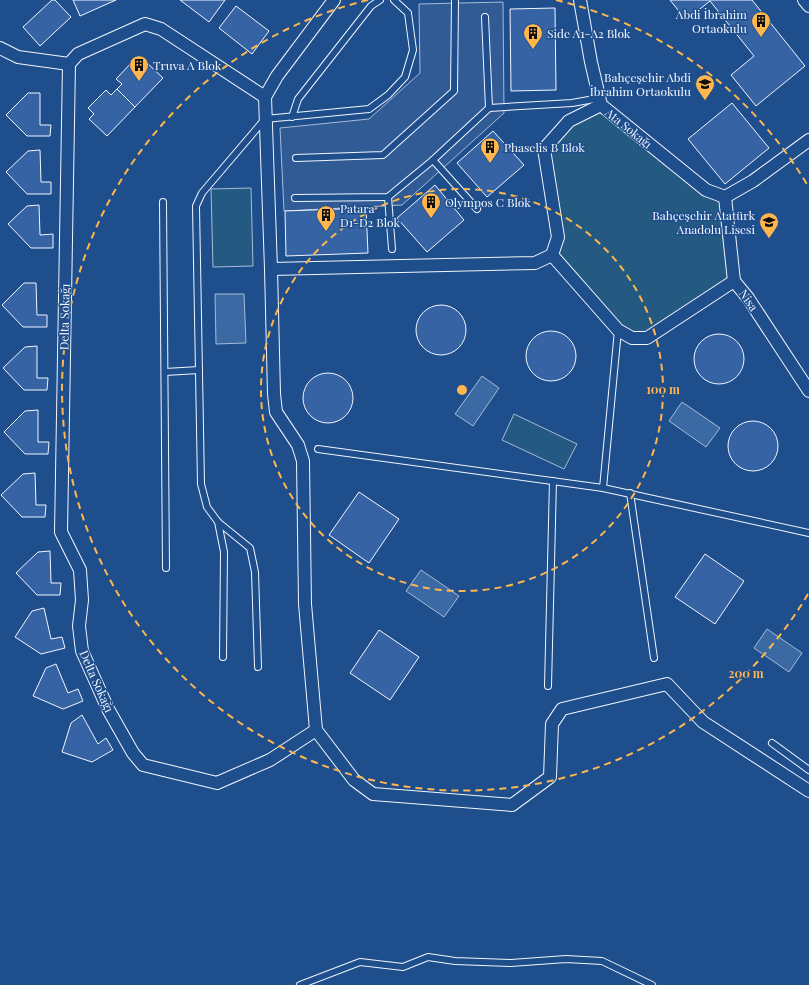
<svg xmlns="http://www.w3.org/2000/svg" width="809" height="985" font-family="'Playfair Display',serif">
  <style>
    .green { fill: #245a82; stroke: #a8bbd7 }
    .parking { fill: #305b95; stroke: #a8bbd7 }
    .water { fill: #3b69a3; stroke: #a8bbd7 }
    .building { fill: #3563a3; stroke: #f2f6ff }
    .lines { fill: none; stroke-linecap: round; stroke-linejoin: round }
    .service-casing { stroke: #f2f6ff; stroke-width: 8 }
    .minor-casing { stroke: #f2f6ff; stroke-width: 14 }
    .service { stroke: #1f4e8c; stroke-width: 6 }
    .minor { stroke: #1f4e8c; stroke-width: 12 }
    .ring { fill: none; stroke: #ffb74d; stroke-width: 2; stroke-dasharray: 7 5 }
    .labels { text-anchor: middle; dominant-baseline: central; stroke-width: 3; stroke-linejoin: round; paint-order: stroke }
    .poi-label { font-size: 12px; fill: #f2f6ff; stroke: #1f4e8c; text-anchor: start }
    .street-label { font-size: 12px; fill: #f2f6ff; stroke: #1f4e8c }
    .centre { fill: #ffb74d; stroke: #1f4e8c; stroke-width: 2 }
    .ring-label { font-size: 12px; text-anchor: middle; font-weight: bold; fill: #ffb74d; stroke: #1f4e8c; stroke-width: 3; stroke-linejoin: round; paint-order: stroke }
  </style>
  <rect width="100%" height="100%" fill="#1f4e8c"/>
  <!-- green -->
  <g class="green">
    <path d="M601 105 706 190 725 197 734 281 647 338H632L552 255 558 237 544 149 569 121Z"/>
    <path d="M251 188 253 266 213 267 211 189Z"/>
    <path d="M514 414 577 444 564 469 502 440Z"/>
  </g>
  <!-- parking -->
  <path class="parking" d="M503 2 504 113 402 205 284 211 280 128 369 119 420 73 419 4Z"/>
  <!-- water -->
  <g class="water">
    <path d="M215 294H244L246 343 216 344Z"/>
    <path d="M482 376 499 388 473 426 455 414Z"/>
    <path d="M682 402 720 428 706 447 669 421Z"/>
    <path d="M421 570 459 596 444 617 406 591Z"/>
    <path d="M767 629 802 653 789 672 754 648Z"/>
  </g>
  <!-- building -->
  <g class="building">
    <path d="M52 0H55L71 17 40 46 23 27Z"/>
    <path d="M73 0H116L80 16Z"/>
    <path d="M180 0H225L209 22Z"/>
    <path d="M670 0H752L805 66 756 106 731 75 754 56 710 1 686 20Z"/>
    <path d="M236 6 269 31 252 54 219 28Z"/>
    <path d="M555 8 556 90 511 91 510 9Z"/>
    <path d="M134 60 139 65 144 60 163 78 135 107 117 89 122 84 116 79Z"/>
    <path d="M117 89 135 107 107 136 89 119 94 114 88 108 106 90 111 95Z"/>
    <path d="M28 93H40V125H51L50 136H27L6 115Z"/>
    <path d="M732 103 769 148 725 184 688 139Z"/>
    <path d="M493 131 524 165 487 197 457 163Z"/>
    <path d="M40 150 41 182H51V194H27L6 172 28 151Z"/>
    <path d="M435 185 464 220 427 252 397 218Z"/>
    <path d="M39 205 40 235 53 234V248H31L8 224 27 206Z"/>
    <path d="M366 208 368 253 286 256 285 211Z"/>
    <path d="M24 283H36L37 315H47V327H23L2 305Z"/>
    <circle cx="441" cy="330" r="25"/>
    <circle cx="551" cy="356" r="25"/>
    <circle cx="719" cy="359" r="25"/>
    <path d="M37 346V378H48L47 390H24L3 368 25 347Z"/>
    <circle cx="328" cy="398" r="25"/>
    <path d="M38 410V442H49L48 454H25L4 432 25 411Z"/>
    <circle cx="753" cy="446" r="25"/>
    <path d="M35 473 36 505H46L45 517H22L1 495 23 474Z"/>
    <path d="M359 492 399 519 369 563 329 535Z"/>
    <path d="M50 551 51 583H61L60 595H37L16 573 38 552Z"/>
    <path d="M705 554 744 581 715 624 675 597Z"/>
    <path d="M44 608 51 639 62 637 65 648 41 654 15 637 32 611Z"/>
    <path d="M379 630 419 657 390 700 350 673Z"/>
    <path d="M56 664 68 693 78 689 83 701 63 709 33 696 46 668Z"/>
    <path d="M82 715 98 744 106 738 113 750 92 762 62 752 71 723Z"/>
  </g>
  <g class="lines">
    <!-- service casing -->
    <g class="service-casing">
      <g id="service">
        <path d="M489 108 572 103 600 98"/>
        <path d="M292 117 298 99 371 6 380 0"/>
        <path d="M296 158 383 155 454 91 455 0"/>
        <path d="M433 160 477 209"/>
        <path d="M388 197 392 249"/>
        <path d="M295 198 388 197 433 160 489 108 485 17"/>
        <path d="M163 202 166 568"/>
        <path d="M165 372 199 370"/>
        <path d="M318 449 603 488 618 330"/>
        <path d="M603 488 809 533"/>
        <path d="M630 493 654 658"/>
        <path d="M218 522 224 552 223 657"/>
        <path d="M258 667 255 572 250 548 218 522 207 507 201 484 196 206 202 193 265 119 369 109 388 95 405 77 413 50 408 13 394 0"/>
        <path d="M548 686 553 481"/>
        <path d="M772 743 809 770"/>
        <path d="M300 985 360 962 403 967 428 957 455 961 511 963 566 959 602 961 652 985"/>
      </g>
    </g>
    <!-- minor casing -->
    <g class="minor-casing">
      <g id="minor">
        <path d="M334 0 277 76 265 97 271 269 535 263 552 255 558 237 544 149 569 121 601 105"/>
        <path d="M580 0 591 62 601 105 706 190 725 197"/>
        <path d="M804 0 809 6"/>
        <path d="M0 48 18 57 69 64"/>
        <path d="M265 97 161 29 145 24 78 54 69 64 61 532 80 570 82 600 79 626 82 651 108 709 133 753 143 765 217 783 270 760 316 730 305 604 303 461 298 445 276 412 274 394 271 269"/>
        <path d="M725 197 734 281 748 298 809 391"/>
        <path d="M725 197 753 181 809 140"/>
        <path d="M552 255 618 330 632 338H647L734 281"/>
        <path d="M316 730 354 780 373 794 512 805 550 777 552 724 562 709 667 684 703 722 809 791"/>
      </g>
    </g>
    <!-- service -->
    <use href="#service" class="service"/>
    <!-- minor -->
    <use href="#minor" class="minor"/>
  </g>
  <!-- distance rings -->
  <g class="ring">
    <circle cx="462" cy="390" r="201"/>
    <path d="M808 594A401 401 0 1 1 368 0M556 0A401 401 0 0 1 808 186"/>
  </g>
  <!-- icons -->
  <defs>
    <g id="building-pin" transform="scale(1)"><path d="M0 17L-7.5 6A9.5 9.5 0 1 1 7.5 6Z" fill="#ffb74d" stroke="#1f4e8c"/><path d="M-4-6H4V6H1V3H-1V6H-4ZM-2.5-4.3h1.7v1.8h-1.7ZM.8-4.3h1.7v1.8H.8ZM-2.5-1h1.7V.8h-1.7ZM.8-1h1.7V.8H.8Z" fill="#111"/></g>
    <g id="school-pin" transform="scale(1)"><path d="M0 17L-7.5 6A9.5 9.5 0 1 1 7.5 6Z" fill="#ffb74d" stroke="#1f4e8c"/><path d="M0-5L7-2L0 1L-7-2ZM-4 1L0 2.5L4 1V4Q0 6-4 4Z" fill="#111"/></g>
  </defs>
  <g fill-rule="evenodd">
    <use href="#building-pin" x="761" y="21"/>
    <use href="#building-pin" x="533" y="33"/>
    <use href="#building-pin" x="139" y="65"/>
    <use href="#school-pin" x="705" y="84"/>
    <use href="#building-pin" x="490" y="147"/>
    <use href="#building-pin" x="431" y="202"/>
    <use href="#building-pin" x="326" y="215"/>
    <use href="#school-pin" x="769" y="222"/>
  </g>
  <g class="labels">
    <!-- poi labels -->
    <g class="poi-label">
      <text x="747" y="14" text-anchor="end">Abdi İbrahim<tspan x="747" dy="14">Ortaokulu</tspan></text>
      <text x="547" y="33">Side A1-A2 Blok</text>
      <text x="153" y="65">Truva A Blok</text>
      <text x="691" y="77" text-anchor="end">Bahçeşehir Abdi<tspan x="691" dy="14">İbrahim Ortaokulu</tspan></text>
      <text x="504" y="147">Phaselis B Blok</text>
      <text x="445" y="202">Olympos C Blok</text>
      <text x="340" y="208">Patara<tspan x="340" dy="14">D1-D2 Blok</tspan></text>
      <text x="755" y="215" text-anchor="end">Bahçeşehir Atatürk<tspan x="755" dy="14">Anadolu Lisesi</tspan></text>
    </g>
    <!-- street labels -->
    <g class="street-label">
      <text transform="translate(629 128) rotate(39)">Ata Sokağı</text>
      <text transform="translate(749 300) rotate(55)">Nisa</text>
      <text transform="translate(64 317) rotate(-89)">Delta Sokağı</text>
      <text transform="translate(97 681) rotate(66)">Delta Sokağı</text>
    </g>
  </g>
  <circle cx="462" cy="390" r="6" class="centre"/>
  <g class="ring-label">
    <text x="663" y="394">100 m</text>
    <text x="746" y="678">200 m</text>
  </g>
</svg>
